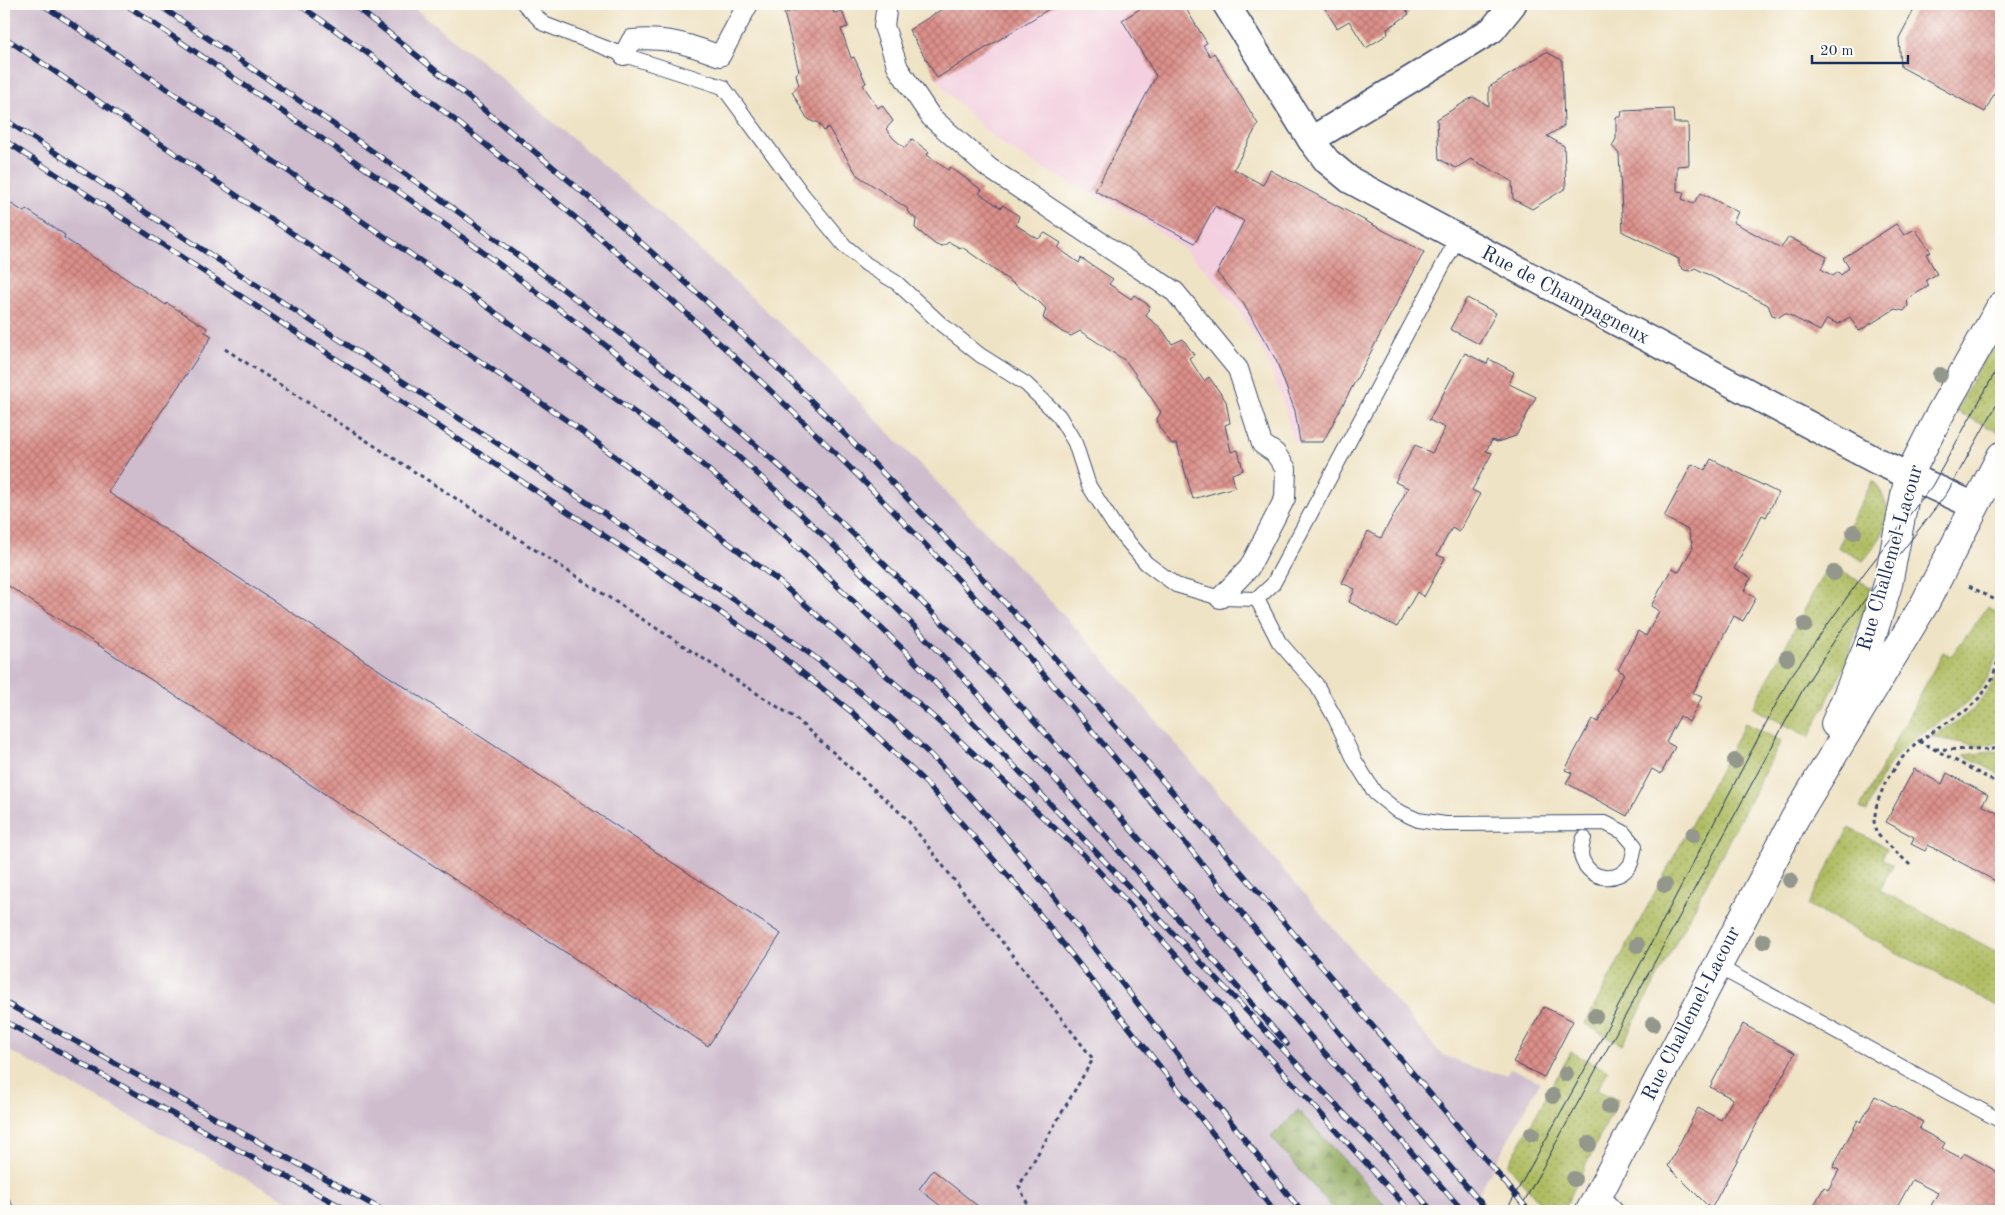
<svg xmlns="http://www.w3.org/2000/svg" width="2005" height="1215" font-family="'Old Standard TT',serif">
  <style>
    .built { fill: #f3cfdf }
    .industrial { fill: #cfbdce }
    .grass { fill: url(#grass-dots); stroke: #64765e }
    .forest { fill: url(#forest-firs); stroke: #526a5a }
    .building { fill: url(#building-cross-hatch) }
    .lines { fill: none; stroke-linecap: round; stroke-linejoin: round }
    .service-casing { stroke: #3b4a6d; stroke-width: 16 }
    .pedestrian-casing { stroke: #3b4a6d; stroke-width: 22 }
    .minor-casing { stroke: #3b4a6d; stroke-width: 29 }
    .tertiary-casing { stroke: #3b4a6d; stroke-width: 30 }
    .path { stroke: #3b4a6d; stroke-width: 3; stroke-dasharray: 4 4; stroke-linecap: butt }
    .service { stroke: #fff; stroke-width: 14 }
    .pedestrian { stroke: #fff; stroke-width: 20 }
    .minor { stroke: #fff; stroke-width: 26 }
    .tertiary { stroke: #fff; stroke-width: 28 }
    .tram { stroke: #1b2f5e; stroke-width: 1 }
    .rail-casing { stroke: #1b2f5e; stroke-width: 5.5 }
    .rail { stroke: #fdfcf7; stroke-width: 4; stroke-dasharray: 11; stroke-linecap: butt }
    .tree { fill: #93978c }
    .labels { text-anchor: middle; dominant-baseline: central; stroke-width: 4; stroke-linejoin: round; paint-order: stroke }
    .street-label { font-size: 20px; fill: #1b2f5e; stroke: #fdfcf7 }
  </style>
  <defs>
    <pattern id="grass-dots" width="8" height="8" patternUnits="userSpaceOnUse" patternTransform="scale(1.25)"><rect width="8" height="8" fill="#aebc5e"/><path d="M2 2h.1M6 6h.1" fill="none" stroke="#8d9951" stroke-width="1.8" stroke-linecap="round"/></pattern>
    <pattern id="forest-firs" width="22" height="20" patternUnits="userSpaceOnUse" patternTransform="scale(1.25)"><rect width="22" height="20" fill="#8aa455"/><path d="M5 1l3.5 6h-7zM16 11l3.5 6h-7z" fill="#70864a"/></pattern>
    <pattern id="building-cross-hatch" width="8" height="8" patternUnits="userSpaceOnUse" patternTransform="scale(1.25)"><rect width="8" height="8" fill="#dd908a"/><path d="M0 0l8 8M0 8l8-8" fill="none" stroke="#b27674"/></pattern>
  </defs>
  <rect width="100%" height="100%" fill="#fdfcf7"/>
  <filter id="ink" filterUnits="userSpaceOnUse"><feTurbulence type="fractalNoise" baseFrequency=".02" numOctaves="2"/><feDisplacementMap in="SourceGraphic" scale="10" xChannelSelector="R" yChannelSelector="G"/><feConvolveMatrix kernelMatrix="1 2 1 2 8 2 1 2 1" color-interpolation-filters="sRGB"/></filter>
  <filter id="wash" filterUnits="userSpaceOnUse"><feTurbulence type="fractalNoise" baseFrequency=".0096" numOctaves="4" result="noise"/><feDisplacementMap in="SourceGraphic" scale="20" xChannelSelector="R" yChannelSelector="G"/><feGaussianBlur stdDeviation="1.12" result="paint"/><feColorMatrix in="noise" values="0 0 0 0 0 0 0 0 0 0 0 0 0 0 0 0 0 1.4 0 .05"/><feComposite in="paint" operator="in"/></filter>
  <g filter="url(#wash)">
    <rect width="100%" height="100%" fill="#efe3c5"/>
    <!-- built -->
    <path class="built" d="M951 4H1183L1258 124 1234 170 1263 185 1270 170 1323 442H1293L1283 401 1262 350 1240 312 1205 269 1180 246 1139 218 1038 166 1008 148 987 132 944 89 909 30Z"/>
    <!-- industrial -->
    <path class="industrial" d="M4 4H409L493 71 651 206 802 343 1002 549 1093 647 1441 1054 1469 1066 1506 1075 1511 1068 1540 1082 1469 1211H306L4 1048Z"/>
    <!-- grass -->
    <g class="grass">
      <path d="M2001 326V430L2000 433 1956 411Z"/>
      <path d="M1873 480C1899 513 1887 532 1863 561L1838 547Z"/>
      <path d="M1828 565 1871 587 1845 665 1809 737 1753 708Z"/>
      <path d="M1988 607 2000 615C2003 630 2000 647 1995 661 1978 712 1934 717 1900 752 1883 769 1875 790 1867 812L1860 808 1943 652 1951 656Z"/>
      <path d="M2001 666V742L1979 746 1931 737C1966 718 1985 704 2001 666Z"/>
      <path d="M1745 723 1781 741 1622 1045 1585 1024Z"/>
      <path d="M2001 751V775L1964 755Z"/>
      <path d="M1849 828 1887 848 1882 858 1893 865 1880 890 2001 954V1008L1808 905Z"/>
      <path d="M1571 1052 1608 1071 1597 1090 1618 1100 1563 1211H1547L1508 1165Z"/>
    </g>
    <!-- forest -->
    <path class="forest" d="M1298 1110 1391 1211H1335L1271 1137Z"/>
    <g id="blocks">
      <!-- building -->
      <g class="building">
        <path d="M820 4H831L834 13 842 11 848 27 841 29 851 58 854 57 866 83 863 85 878 108 882 105 893 121 886 129 894 139 905 148 912 139 929 152 927 155 948 170 950 167 982 190 979 193 1001 208 1003 205 1019 216 1016 225 1038 239 1045 233 1061 243 1058 248 1079 263 1081 258 1113 279 1109 284 1131 299 1134 295 1150 306 1146 316 1161 328 1172 344 1183 339 1194 355 1189 358 1204 381 1209 377 1226 401 1230 423 1225 425 1231 452 1238 450 1243 470 1232 474 1235 487 1193 499 1177 444H1172L1159 427 1157 419 1161 412 1126 361 1080 331 1071 336 1062 332 1043 318 1046 309 1038 301 962 247 960 248 949 242 943 246 936 245 915 228 916 219 907 211 908 209 857 175 828 127 824 131 818 122H813L807 118 792 92 799 86 796 74 799 71 784 13Z"/>
        <path d="M950 4H1057L937 78 909 30Z"/>
        <path d="M1148 4H1183L1207 43 1203 45 1210 56 1214 53 1258 124 1234 169 1263 185 1270 170 1424 252 1323 442H1300L1295 411 1276 360 1243 303 1217 273 1244 221 1215 206 1195 243 1095 191 1156 76 1122 20Z"/>
        <path d="M1322 4H1403L1409 14 1387 29 1388 34 1366 48 1349 21 1337 28Z"/>
        <path d="M1917 4H1994L1992 7 2001 13V22L1998 28 2001 29V80L1985 112 1901 67 1899 38Z"/>
        <path d="M1546 52 1562 60 1564 126 1547 136 1564 146 1566 188 1532 209 1513 199 1512 181 1471 159 1456 168 1439 159 1437 119 1473 97 1489 106V87Z"/>
        <path d="M1673 109 1674 123H1688L1689 165 1677 166V191L1684 192 1682 199 1693 204 1701 193 1738 212 1733 222 1781 248 1789 237 1827 257 1821 269 1833 276 1838 272 1841 275 1849 268 1843 258 1896 224 1904 235 1915 229 1931 252 1926 254 1937 274 1926 280 1929 286 1907 299 1908 306 1904 311 1895 309 1859 331 1850 317 1838 324 1827 319 1820 331 1785 313 1779 317 1772 315 1768 305 1695 268 1690 271 1684 270 1679 265V259L1623 232 1619 154 1612 146 1616 139V117H1621L1622 111Z"/>
        <path d="M4 199 24 212 26 209 65 235 64 238 166 305 167 303 207 328 205 332 212 336 108 492 781 934 708 1046 4 583Z"/>
        <path d="M1467 298 1496 313 1479 344 1450 329Z"/>
        <path d="M1465 353 1487 364 1489 359 1514 372 1509 384 1536 397 1516 436 1497 442 1492 440 1486 451 1492 453 1472 490 1480 494 1459 532 1452 528 1444 542 1437 555 1445 558 1424 597 1417 592 1397 627 1349 602 1355 589 1342 583 1368 531 1381 538 1408 488 1395 482 1415 445 1432 453 1445 428 1429 420Z"/>
        <path d="M1711 459 1778 493 1766 517 1762 515 1734 569 1751 578 1744 591 1756 598 1743 621 1734 616 1693 693 1702 697 1689 722 1680 716 1666 742 1675 747 1661 774 1652 769 1627 816 1566 783 1572 773 1565 770 1592 719 1598 722 1624 673 1618 670 1638 631 1646 636 1659 611 1651 606 1672 568 1679 572 1693 547 1688 530 1664 517 1692 464 1705 470Z"/>
        <path d="M1914 769 1942 784 1947 773 1988 795 1982 805 2001 815V884L1928 845 1925 851 1911 844 1914 837 1886 822Z"/>
        <path d="M1544 1007 1573 1021 1544 1077 1513 1062Z"/>
        <path d="M1743 1024 1795 1053 1711 1209 1668 1166 1698 1108 1721 1120 1733 1099 1710 1087Z"/>
        <path d="M1875 1096 1923 1122 1919 1129 1945 1143 1942 1148 1961 1158 1964 1153 2001 1174V1211H1928L1938 1193 1912 1180 1895 1211H1811L1824 1187 1828 1190 1839 1170 1833 1167 1858 1120 1861 1122Z"/>
        <path d="M933 1170 984 1211H947L919 1189Z"/>
      </g>
    </g>
  </g>
  <g filter="url(#ink)">
    <use href="#blocks" fill-opacity="0" stroke="#3b4a6d" stroke-width="1"/>
    <g class="lines">
      <!-- service casing -->
      <g class="service-casing">
        <g id="service">
          <path d="M524 4 544 24 624 55 723 87 803 195 844 245 866 264 897 283 941 324 980 355 1026 384 1059 416 1075 443 1089 486 1114 525 1146 563 1176 585 1220 598 1257 599 1273 584 1457 239"/>
          <path d="M1257 599 1279 642 1316 684 1335 718 1355 761 1375 793 1396 810 1418 820 1445 824 1605 823 1623 832 1635 846C1633 852 1633 860 1630 865 1618 883 1592 881 1583 861 1579 854 1582 845 1584 838"/>
          <path d="M1717 966 2001 1121"/>
          <path d="M1599 1193 1617 1211"/>
          <path d="M4 1205 7 1211"/>
        </g>
      </g>
      <!-- pedestrian casing -->
      <g class="pedestrian-casing">
        <g id="pedestrian">
          <path d="M887 4 884 26 898 68 931 117 989 168 1175 292 1238 369 1262 444 1275 453 1286 469 1285 498 1249 568 1220 598"/>
          <path d="M624 55 632 40C667 37 688 44 720 56L748 4"/>
        </g>
      </g>
      <!-- minor casing -->
      <g class="minor-casing">
        <g id="minor">
          <path d="M1226 4 1311 140 1327 161 1350 180 1877 461 1975 506"/>
          <path d="M1311 140 1492 30 1513 4"/>
        </g>
      </g>
      <!-- tertiary casing -->
      <g class="tertiary-casing">
        <g id="tertiary">
          <path d="M1835 724 1871 639 1888 584 1909 475 1940 414 2001 306"/>
          <path d="M1590 1211 1795 818 1925 603 2001 456"/>
        </g>
      </g>
      <!-- path -->
      <g class="path">
        <path d="M225 349 795 718 906 818 1093 1059 1019 1186 1031 1211"/>
        <path d="M1969 586 2001 603"/>
        <path d="M1919 741 2001 785"/>
        <path d="M1935 749 1988 750 2001 747"/>
        <path d="M1910 865 1876 833 1874 821 1877 803 1886 781 1902 758 1919 741 1968 709 1982 695 1992 679 2001 652"/>
      </g>
      <!-- service -->
      <use href="#service" class="service"/>
      <!-- pedestrian -->
      <use href="#pedestrian" class="pedestrian"/>
      <!-- minor -->
      <use href="#minor" class="minor"/>
      <!-- tertiary -->
      <use href="#tertiary" class="tertiary"/>
      <!-- tram -->
      <g class="tram">
        <path d="M1506 1211 1596 1049 1789 679 1865 572 1932 486 2001 362"/>
        <path d="M1519 1211 1806 684 1840 632 1947 493 2001 397"/>
      </g>
      <!-- rail casing -->
      <g class="rail-casing">
        <g id="rail">
          <path d="M42 4 475 298 673 440 730 488 795 545 906 652 1395 1167"/>
          <path d="M125 4C333 146 544 284 733 452 936 631 1109 841 1287 1044"/>
          <path d="M157 4C390 162 624 319 830 512 972 645 1100 793 1227 940 1305 1031 1384 1121 1463 1211"/>
          <path d="M298 4C367 51 432 101 496 153 686 304 863 470 1024 652 1184 833 1329 1028 1488 1211"/>
          <path d="M352 4C503 123 652 246 790 380 955 540 1105 713 1254 887 1346 995 1438 1102 1529 1211"/>
          <path d="M4 37 575 426 776 579 946 728 1084 855 1410 1211"/>
          <path d="M4 119 717 588C781 632 845 677 903 729 977 796 1040 878 1101 957 1168 1042 1234 1127 1301 1211"/>
          <path d="M4 140 714 608 771 648 853 713 926 783 1018 887 1274 1211"/>
          <path d="M4 1002 384 1211"/>
          <path d="M4 1021 349 1211"/>
          <path d="M1390 1162 1432 1211"/>
        </g>
      </g>
      <!-- rail -->
      <use href="#rail" class="rail"/>
    </g>
    <!-- trees -->
    <g class="tree">
      <circle cx="1940" cy="375" r="8"/>
      <circle cx="1854" cy="532" r="8"/>
      <circle cx="1834" cy="573" r="8"/>
      <circle cx="1805" cy="625" r="8"/>
      <circle cx="1787" cy="658" r="8"/>
      <circle cx="1735" cy="761" r="8"/>
      <circle cx="1693" cy="835" r="8"/>
      <circle cx="1790" cy="880" r="8"/>
      <circle cx="1665" cy="885" r="8"/>
      <circle cx="1763" cy="941" r="8"/>
      <circle cx="1637" cy="945" r="8"/>
      <circle cx="1595" cy="1016" r="8"/>
      <circle cx="1653" cy="1024" r="8"/>
      <circle cx="1566" cy="1074" r="8"/>
      <circle cx="1553" cy="1096" r="8"/>
      <circle cx="1609" cy="1107" r="8"/>
      <circle cx="1532" cy="1134" r="8"/>
      <circle cx="1589" cy="1144" r="8"/>
      <circle cx="1574" cy="1179" r="8"/>
    </g>
  </g>
  <g class="labels">
    <!-- street labels -->
    <g class="street-label">
      <text transform="translate(1565 296) rotate(28)">Rue de Champagneux</text>
      <text transform="translate(1891 558) rotate(-74)">Rue Challemel-Lacour</text>
      <text transform="translate(1692 1014) rotate(-63)">Rue Challemel-Lacour</text>
    </g>
  </g>
  <!-- margin -->
  <rect width="2005" height="1215" fill="none" stroke="#fdfcf7" stroke-width="20"/>
  <!-- scale -->
  <path d="M1812 55v8h96v-8" fill="none" stroke="#1b2f5e" stroke-width="2.5"/>
  <text x="1820" y="55" font-size="15" fill="#1b2f5e" stroke="#fdfcf7" stroke-width="4" paint-order="stroke">20 m</text>
</svg>
